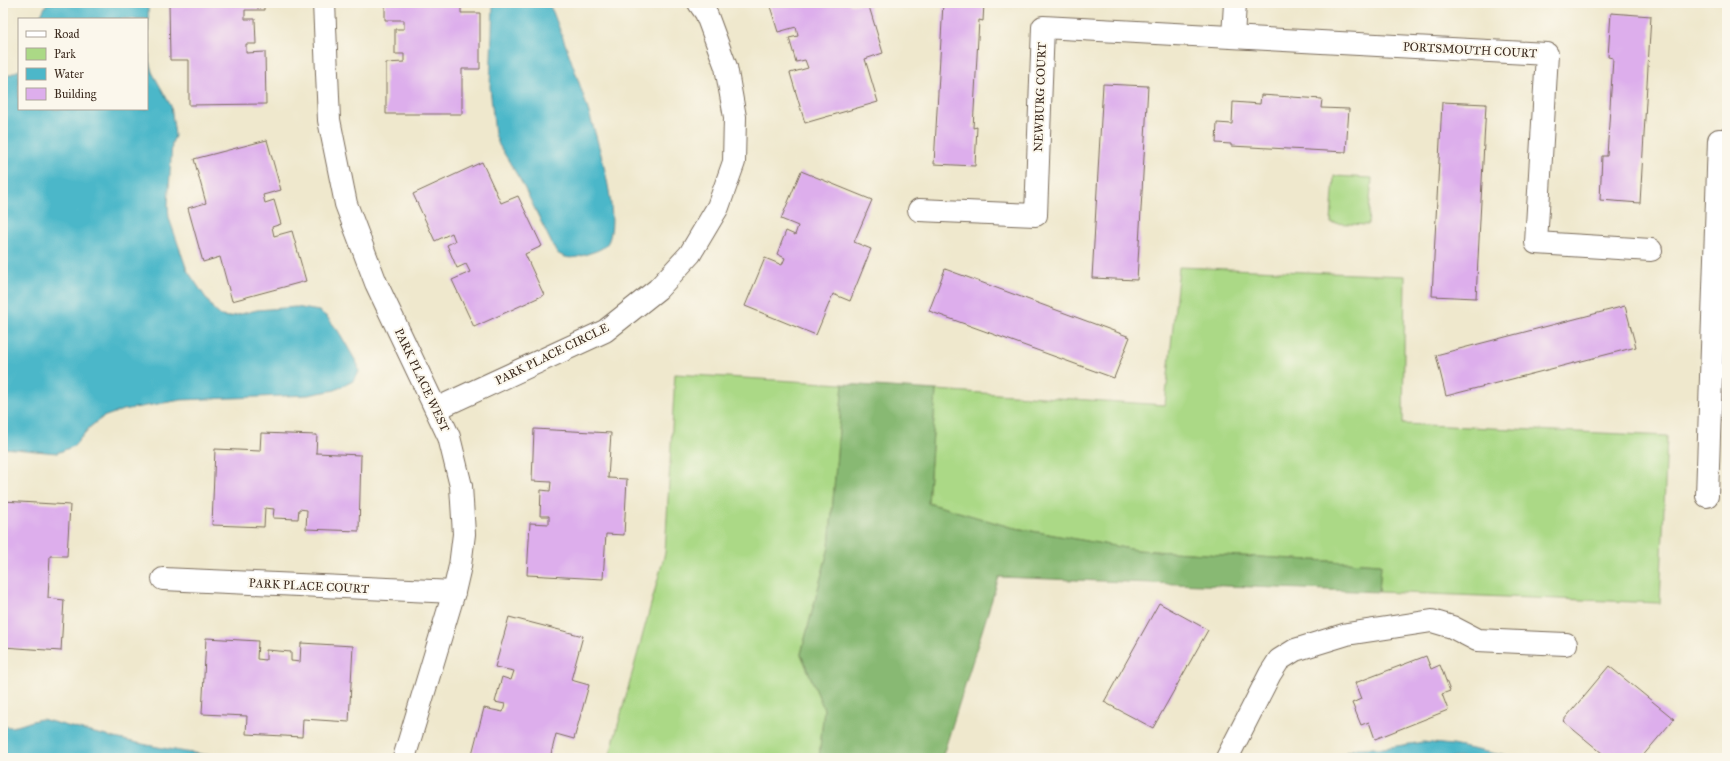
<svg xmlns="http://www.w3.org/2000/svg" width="1730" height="761" font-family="'IM FELL Great Primer',serif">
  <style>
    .green { fill: #abd986; stroke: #738252 }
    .forest { fill: #88b973; stroke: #627248 }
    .water { fill: #4cb7c9; stroke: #447074 }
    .building { fill: #ddaeec }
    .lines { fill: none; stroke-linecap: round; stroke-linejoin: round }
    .minor-casing { stroke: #7a6c5b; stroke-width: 24 }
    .minor { stroke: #fff; stroke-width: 22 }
    .labels { text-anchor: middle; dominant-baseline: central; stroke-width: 4; stroke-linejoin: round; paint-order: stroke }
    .street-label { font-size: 12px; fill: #3b2a1e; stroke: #fbf7ec }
  </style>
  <rect width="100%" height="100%" fill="#fbf7ec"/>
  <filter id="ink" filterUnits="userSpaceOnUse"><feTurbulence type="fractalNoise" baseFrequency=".025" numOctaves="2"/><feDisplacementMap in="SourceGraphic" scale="8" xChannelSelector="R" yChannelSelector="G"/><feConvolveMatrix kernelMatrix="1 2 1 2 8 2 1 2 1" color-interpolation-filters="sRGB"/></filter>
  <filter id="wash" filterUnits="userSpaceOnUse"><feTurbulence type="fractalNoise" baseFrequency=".012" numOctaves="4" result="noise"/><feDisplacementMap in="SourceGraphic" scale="16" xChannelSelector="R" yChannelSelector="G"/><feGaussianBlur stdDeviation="0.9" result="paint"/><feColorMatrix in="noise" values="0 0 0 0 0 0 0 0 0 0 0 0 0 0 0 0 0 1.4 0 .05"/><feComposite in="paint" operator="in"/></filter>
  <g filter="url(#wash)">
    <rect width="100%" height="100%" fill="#efe8cd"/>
    <!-- green -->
    <g class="green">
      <path d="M1334 176 1372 178 1368 225 1331 223Z"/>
      <path d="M1179 267 1405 276 1403 424 1667 436 1660 603 1379 592 1381 564 1136 550 1010 527 928 503 936 390 1165 405Z"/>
      <path d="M675 374 843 384 829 547 801 654 824 709 819 758H609L665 553Z"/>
    </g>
    <!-- forest -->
    <path class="forest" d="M843 384 936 390 928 503 1010 527 1136 550 1381 564 1379 592 999 577 942 758H819L824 709 801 654 829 547Z"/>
    <!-- water -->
    <g class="water">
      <path d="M47 3H148L149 61 152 72 171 106 175 136 172 143 168 205 169 218 187 270 214 310 221 316 229 317 257 310 296 307 319 311 327 317 339 332 358 365 359 372 353 381 335 390 308 395 181 400 123 410 103 417 90 427 74 446 57 453 3 448V78L19 70V109H147V19H39Z"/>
      <path d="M493 3H548L553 12C570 56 625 199 609 240 606 248 597 251 590 253 576 258 568 261 556 252L522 183 499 145 495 134 490 87Z"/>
      <path d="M42 719C105 737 169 752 234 758H3V726C16 730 29 720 42 719Z"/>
      <path d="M1423 742 1452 745 1516 758H1344L1346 752 1358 748H1384Z"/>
    </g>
    <g id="blocks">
      <!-- building -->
      <g class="building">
        <path d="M188 3H264V10H245V19H255L256 44H246V53L265 52 266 104 189 105V60H170L169 4Z"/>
        <path d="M385 3H461V13H480V69H462V114H386V63L404 62V54H395V29H404V20H385Z"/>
        <path d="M769 3H849L850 5 868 3 883 53 865 59 878 102 805 123 790 73 808 68 805 60 796 62 789 38 798 36 796 27 778 32Z"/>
        <path d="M943 3H984L983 21 979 20 973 128 977 127 975 166 934 164Z"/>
        <path d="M1611 13 1651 16 1640 203 1600 200 1602 156H1607L1613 58 1608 57Z"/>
        <path d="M1103 84 1148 86 1137 280 1092 278Z"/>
        <path d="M1261 95 1322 99 1321 108 1349 109 1346 152 1231 146V144L1216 143 1217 123 1232 124 1233 102 1260 104Z"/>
        <path d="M1442 102 1486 104 1476 298 1432 296Z"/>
        <path d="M267 140 281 190 263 195 265 203 274 200 281 224 272 227 274 236 292 231 306 281 232 301 220 257 203 262 188 208 206 203 194 159Z"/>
        <path d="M482 162 501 203 518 196 542 246 525 254 544 295 474 327 452 280 470 272 466 264 457 268 447 245 455 241 452 233 435 241 413 194Z"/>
        <path d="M801 171 872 200 854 242 871 249 850 301 833 294 816 335 745 306 765 258 782 265 785 258 777 254 786 231 795 235 798 226 781 219Z"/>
        <path d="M945 269 1130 337 1114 378 929 311Z"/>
        <path d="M1625 306 1636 347 1446 396 1436 355Z"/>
        <path d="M534 429 611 433 608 478 627 479 624 535 606 534 603 579 527 575 530 523 549 524V516H540L541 490 550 491 551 482 532 481Z"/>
        <path d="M261 433 317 435 316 453 361 455 359 531 306 529 307 510 299 509 298 519 273 518 274 509 265 508 264 527 212 525 215 449 260 451Z"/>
        <path d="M1726 452H1727V480H1725Z"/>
        <path d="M3 501 70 505 67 556H50L48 598 64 600 61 651 3 647Z"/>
        <path d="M1159 603 1208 630 1153 728 1104 702Z"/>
        <path d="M509 617 583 636 571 680 589 685 574 739 556 734 550 758H471L484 708 503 712 505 704 495 702 502 677 511 680 514 671 495 667Z"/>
        <path d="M206 638 258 641 257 659 266 660V650L291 652V661L300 662 301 643 353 646 349 722 303 719 302 737 246 734 247 716 202 714Z"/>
        <path d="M1426 656 1431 669 1440 665 1450 691 1442 694 1448 710 1375 739 1369 722 1361 725 1352 703 1361 699 1355 683Z"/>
        <path d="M1609 666 1674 719 1641 758H1608L1563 721Z"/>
      </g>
    </g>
  </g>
  <g filter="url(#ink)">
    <use href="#blocks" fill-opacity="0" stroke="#7a6c5b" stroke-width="1"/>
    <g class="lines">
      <!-- minor casing -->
      <g class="minor-casing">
        <g id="minor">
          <path d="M324 3 329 120 346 204 376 283 449 437 461 486 464 534 460 566 454 592 404 758"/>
          <path d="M1233 37 1235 3"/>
          <path d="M919 210 1036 215 1043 27 1547 54 1536 243 1651 250"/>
          <path d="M436 409 605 331 658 289 690 254 718 207 734 162 735 117 726 67 706 13 699 3"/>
          <path d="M1707 496 1719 140H1727"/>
          <path d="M163 579 454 592"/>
          <path d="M1227 758 1270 674 1279 660 1295 650 1347 634 1432 621 1452 627 1477 640 1566 644"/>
        </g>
      </g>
      <!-- minor -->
      <use href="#minor" class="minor"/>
    </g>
  </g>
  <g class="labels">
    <!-- street labels -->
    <g class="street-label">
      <text transform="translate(1470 50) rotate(3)">PORTSMOUTH COURT</text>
      <text transform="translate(1040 97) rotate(-88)">NEWBURG COURT</text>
      <text transform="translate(552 354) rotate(-26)">PARK PLACE CIRCLE</text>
      <text transform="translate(422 380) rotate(65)">PARK PLACE WEST</text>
      <text transform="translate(309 586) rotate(3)">PARK PLACE COURT</text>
    </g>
  </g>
  <!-- margin -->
  <rect width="1730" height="761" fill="none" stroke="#fbf7ec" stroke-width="16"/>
  <!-- legend -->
  <rect x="18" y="18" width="130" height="92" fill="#fbf7ec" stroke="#aea59a"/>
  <rect x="26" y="31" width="20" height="6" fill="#ffffff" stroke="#aea59a"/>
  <text x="54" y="38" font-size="12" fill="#3b2a1e">Road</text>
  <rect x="26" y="48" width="20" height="12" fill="#abd986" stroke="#aea59a"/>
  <text x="54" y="58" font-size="12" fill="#3b2a1e">Park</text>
  <rect x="26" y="68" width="20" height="12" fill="#4cb7c9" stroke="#aea59a"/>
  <text x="54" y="78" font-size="12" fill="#3b2a1e">Water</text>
  <rect x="26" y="88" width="20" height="12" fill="#ddaeec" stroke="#aea59a"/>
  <text x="54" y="98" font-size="12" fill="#3b2a1e">Building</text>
</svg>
